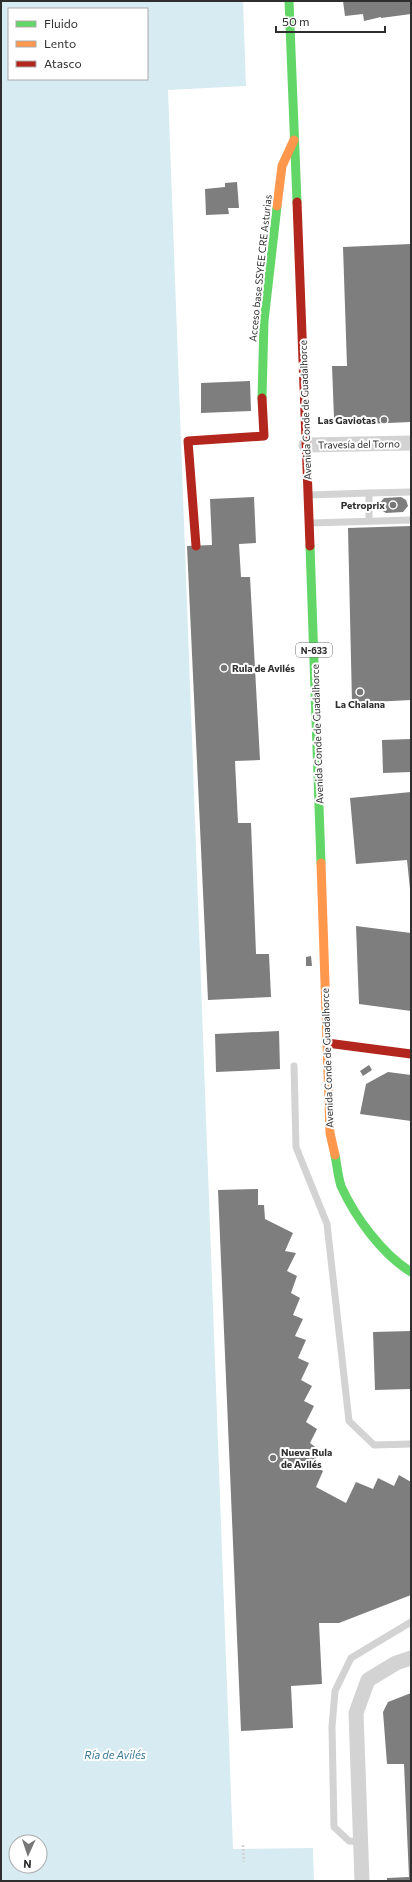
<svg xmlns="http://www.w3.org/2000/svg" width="412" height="1882" font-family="Commissioner,sans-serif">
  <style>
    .water { fill: #d6ebf2; fill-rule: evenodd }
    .building { fill: #7e7e7e }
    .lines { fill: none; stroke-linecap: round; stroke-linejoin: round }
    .path { stroke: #d3d3d3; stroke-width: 2.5; stroke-dasharray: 2 2; stroke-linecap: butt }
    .lane { stroke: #d3d3d3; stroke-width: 7 }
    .street { stroke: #d3d3d3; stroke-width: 15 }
    .fast { stroke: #63d668; stroke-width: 9 }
    .slow { stroke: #ff974d; stroke-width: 9 }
    .jam { stroke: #b3261e; stroke-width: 9 }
    .poi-dot { fill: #777; stroke: #fff; stroke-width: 1.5 }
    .labels { text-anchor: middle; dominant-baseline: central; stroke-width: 4; stroke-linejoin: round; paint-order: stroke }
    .shield { fill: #fff; stroke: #6d6d6d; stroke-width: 1 }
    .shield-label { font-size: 9px; font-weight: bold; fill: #2e2e2e }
    .street-label { font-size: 10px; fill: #2e2e2e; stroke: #fff }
    .poi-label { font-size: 10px; font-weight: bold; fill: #2e2e2e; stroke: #fff; text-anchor: end }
    .water-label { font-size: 11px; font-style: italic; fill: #377994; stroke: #fff }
  </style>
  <rect width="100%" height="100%" fill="#fff"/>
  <!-- water -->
  <path class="water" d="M1 1H243L246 86 168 90 233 1849 313 1848 314 1881H1ZM9 9H147V79H9ZM16 1842H40V1866H16Z"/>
  <!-- building -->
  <g class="building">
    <path d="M343 1H411V14L381 18V17L364 21 363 14 345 16Z"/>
    <path d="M237 182 239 208H228L229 214 206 215 205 189 225 187V183Z"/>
    <path d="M411 244V422L342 425 334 418 332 366H347L343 247Z"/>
    <path d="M250 381 251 411 201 413V383Z"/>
    <path d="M254 497 256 543 239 544 241 577H250L260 760 235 761 238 823H251L256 954H269L271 997 208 1000 187 546 212 545 210 499Z"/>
    <path d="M401 497 406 500 408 506 403 512 386 513 381 510 379 504 384 498Z"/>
    <path d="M411 526V700L352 703 348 528Z"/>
    <path d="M411 739V772L383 773 382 740Z"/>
    <path d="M411 792V889H410L407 860 356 864 350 798Z"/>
    <path d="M356 926 411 933V1011L359 1004Z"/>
    <path d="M311 956 312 966H306V957Z"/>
    <path d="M279 1031 280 1069 216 1072 215 1034Z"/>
    <path d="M369 1065 372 1070 363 1076 360 1071Z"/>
    <path d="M388 1072 411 1075V1121L360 1114 366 1084Z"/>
    <path d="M258 1189V1205H264L265 1219 293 1233 285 1251 296 1253 287 1271 297 1276 291 1293 300 1298 293 1315 303 1319 295 1336 306 1340 298 1358 309 1363 301 1380 312 1386 304 1401 314 1406 306 1422 317 1429 310 1443 319 1450 313 1465 323 1471 316 1487 346 1503 356 1482 373 1489 378 1478 394 1486 399 1475 411 1482V1595L339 1623H319L322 1684 291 1686 293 1728 241 1731 218 1190Z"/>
    <path d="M411 1331V1389L375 1390 373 1332Z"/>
    <path d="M411 1693V1881H387V1878L409 1877 404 1764H387L383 1712 388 1702Z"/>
  </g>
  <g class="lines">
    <!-- path -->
    <path class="path" d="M243 1845 244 1862"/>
    <!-- lane -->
    <g class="lane">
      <path d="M369 493 411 492"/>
      <path d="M309 495 369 493V521"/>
      <path d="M311 523 411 520"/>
      <path d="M294 1066 296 1147 327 1224 349 1421 374 1445 411 1444"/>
      <path d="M361 1842 349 1841 334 1827 332 1727 335 1691 351 1658 411 1622"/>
    </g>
    <!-- street -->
    <g class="street">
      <path d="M306 445 411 443"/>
      <path d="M362 1881 356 1713 368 1680 396 1663 411 1658"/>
    </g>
    <!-- fast -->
    <g class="fast">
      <path d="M289 1 297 202"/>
      <path d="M262 398 264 321 277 206"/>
      <path d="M310 546 321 863"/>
      <path d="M335 1155C337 1165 338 1177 341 1186 355 1217 382 1254 411 1272"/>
    </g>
    <!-- slow -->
    <g class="slow">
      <path d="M277 206 282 166 294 140"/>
      <path d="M321 863 330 1133 335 1155"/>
    </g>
    <!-- jam -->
    <g class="jam">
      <path d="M297 202 310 546"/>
      <path d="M196 546 188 441 264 436 262 398"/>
      <path d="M327 1043 411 1054"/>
    </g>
  </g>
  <!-- markers -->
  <g class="poi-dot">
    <circle cx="384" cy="420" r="4"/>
    <circle cx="393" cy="505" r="4"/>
    <circle cx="224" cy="668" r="4"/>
    <circle cx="360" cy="692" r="4"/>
    <circle cx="273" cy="1458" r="4"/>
  </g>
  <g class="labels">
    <!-- shield labels -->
    <rect class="shield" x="296" y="643" width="36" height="14" rx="3"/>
    <g class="shield-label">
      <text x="314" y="650">N-633</text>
    </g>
    <!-- street labels -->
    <g class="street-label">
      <text transform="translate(260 268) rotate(-84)">Acceso base SSYEE CRE Asturias</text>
      <text transform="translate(305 410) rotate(-92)">Avenida Conde de Guadalhorce</text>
      <text transform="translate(359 444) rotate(-1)">Travesía del Torno</text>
      <text transform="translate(317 734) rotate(-92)">Avenida Conde de Guadalhorce</text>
      <text transform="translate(327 1058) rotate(-92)">Avenida Conde de Guadalhorce</text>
    </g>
    <!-- poi labels -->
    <g class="poi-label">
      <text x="376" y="420">Las Gaviotas</text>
      <text x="385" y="505">Petroprix</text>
      <text x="232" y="668" text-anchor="start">Rula de Avilés</text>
      <text x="360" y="704" text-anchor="middle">La Chalana</text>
      <text x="281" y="1452" text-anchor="start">Nueva Rula<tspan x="281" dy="12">de Avilés</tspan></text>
    </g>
    <!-- water labels -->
    <g class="water-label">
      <text x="115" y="1754">Ría de Avilés</text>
    </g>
  </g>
  <!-- border -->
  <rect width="412" height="1882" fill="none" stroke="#2e2e2e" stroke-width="4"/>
  <!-- legend -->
  <rect x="8" y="8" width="140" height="72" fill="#ffffff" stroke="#ababab"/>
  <rect x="16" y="21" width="20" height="6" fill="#63d668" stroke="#ababab"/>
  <text x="44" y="28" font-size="12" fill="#2e2e2e">Fluido</text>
  <rect x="16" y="41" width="20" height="6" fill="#ff974d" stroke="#ababab"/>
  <text x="44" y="48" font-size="12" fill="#2e2e2e">Lento</text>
  <rect x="16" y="61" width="20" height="6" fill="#b3261e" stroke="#ababab"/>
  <text x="44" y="68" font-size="12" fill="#2e2e2e">Atasco</text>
  <!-- north arrow -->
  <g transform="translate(28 1854) rotate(183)"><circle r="19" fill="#ffffff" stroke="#ababab"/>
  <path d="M0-3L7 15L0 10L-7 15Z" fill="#777777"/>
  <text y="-6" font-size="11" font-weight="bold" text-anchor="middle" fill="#2e2e2e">N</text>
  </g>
  <!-- scale -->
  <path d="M276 26v6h109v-6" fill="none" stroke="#2e2e2e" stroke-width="2"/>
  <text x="282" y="26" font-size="12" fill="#2e2e2e" stroke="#ffffff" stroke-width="3" paint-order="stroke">50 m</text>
</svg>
